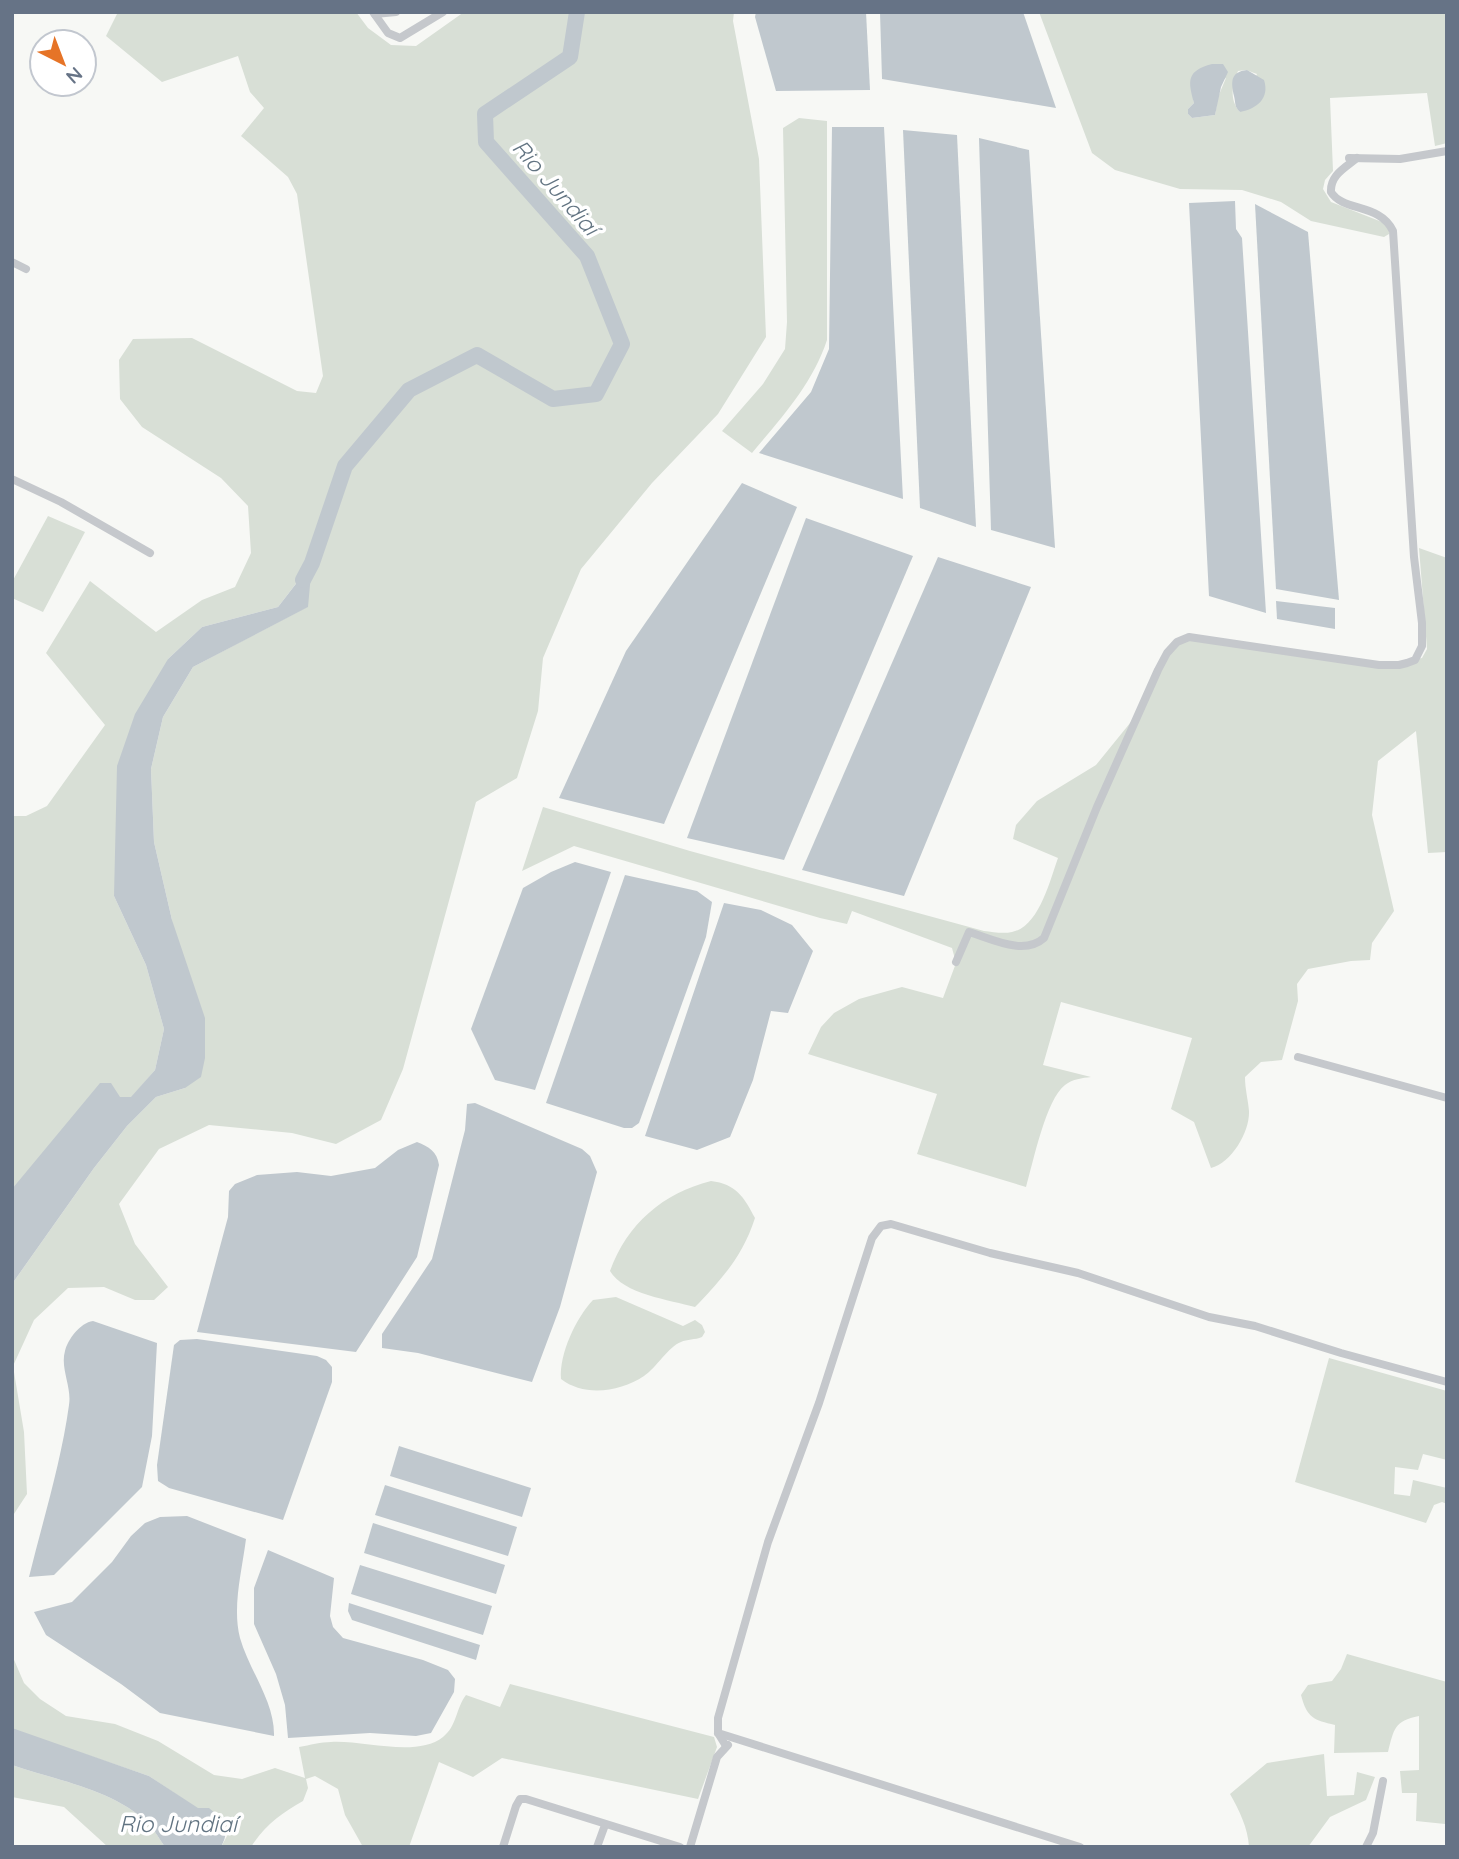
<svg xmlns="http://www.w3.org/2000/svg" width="1459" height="1859" font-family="Quicksand,sans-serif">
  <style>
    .green { fill: #d8dfd6; fill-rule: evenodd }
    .water { fill: #c0c8ce }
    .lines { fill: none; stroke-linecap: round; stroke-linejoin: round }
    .river { stroke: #c0c8ce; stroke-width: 16 }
    .minor { stroke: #c5c8cc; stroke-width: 8 }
    .labels { text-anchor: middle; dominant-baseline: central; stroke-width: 7; stroke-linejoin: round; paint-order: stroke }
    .water-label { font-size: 23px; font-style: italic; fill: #627482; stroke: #fff }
  </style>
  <rect width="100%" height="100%" fill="#f7f8f5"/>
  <!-- green -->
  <g class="green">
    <path d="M118 12H356L368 28 391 45 416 46 464 12H734L733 21 759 159 766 337 718 414 652 483 581 569 543 658 538 711 517 778 476 802 403 1069 381 1120 336 1144 292 1133 209 1125 159 1149 119 1204 135 1244 168 1287 154 1300H135L104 1287 68 1288 34 1320 13 1366 24 1432 27 1494 12 1517V1284L94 1168 127 1126 156 1097 185 1088 172 920 154 842 151 769 163 717 193 667 307 607 311 564 278 607 202 627 168 659 114 896 146 965 164 1029 155 1070 132 1097 119 1098 12 1189V816H26L47 806 105 725 46 653 90 581 156 632 202 600 235 587 251 553 248 506 221 478 142 427 120 399 119 360 133 339 192 338 297 391 316 393 323 376 297 194 288 177 241 136 264 108 250 92 238 56 162 82 106 36Z"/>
    <path d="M1039 12H1447V143L1435 146 1427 93 1330 98 1333 171 1325 180 1323 189 1331 202 1382 222 1389 228V234L1384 237 1311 221 1281 202 1242 190 1180 189 1115 170 1092 153ZM1246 70 1257 74 1240 112C1229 100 1232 84 1238 71ZM1226 78 1218 97 1215 115 1192 118 1188 114V109L1194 103 1193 98Z"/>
    <path d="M799 118 827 121V340C812 385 782 417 752 453L722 431 763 384 785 349 787 322 783 128Z"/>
    <path d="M48 516 85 532 43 612 12 598V582Z"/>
    <path d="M1419 548 1447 558V852L1428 853 1416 731 1378 761 1372 815 1394 911 1372 943 1370 960 1351 961 1308 969 1297 984 1298 1001 1282 1060 1261 1062 1245 1077C1245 1089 1248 1099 1249 1111 1250 1131 1232 1163 1211 1168L1194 1122 1171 1109 1192 1038 1061 1002 1043 1065 1091 1077C1082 1078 1073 1079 1065 1085 1046 1099 1033 1163 1026 1187L917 1154 937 1094 808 1054 821 1027 834 1013 859 999 902 987 943 998 956 963 952 948 852 911 847 924 820 918 574 846 522 871 543 807 690 851 984 931C993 932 1003 934 1012 932 1039 927 1050 880 1058 858L1013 839 1016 825 1037 801 1096 765 1139 712 1167 653 1189 637 1379 665 1422 658 1427 649Z"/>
    <path d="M711 1181C736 1184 744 1197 755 1218 743 1255 725 1275 699 1303L695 1307C670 1300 623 1294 610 1271 627 1224 663 1193 711 1181Z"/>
    <path d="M616 1297 683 1326 695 1320 702 1325 705 1332 702 1337C695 1340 687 1339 681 1342 669 1346 656 1368 644 1376 620 1392 584 1397 561 1379 559 1354 576 1318 593 1300Z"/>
    <path d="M1329 1358 1447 1391V1460L1423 1454 1418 1470 1395 1467 1394 1494 1410 1496 1413 1480 1447 1488V1504L1442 1502 1434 1505 1426 1523 1295 1482Z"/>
    <path d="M1347 1654 1447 1682V1812L1445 1824 1416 1821 1417 1793H1402L1400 1771 1419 1770V1716C1394 1721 1394 1729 1388 1752L1334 1753 1335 1725C1314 1720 1307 1718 1301 1695L1308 1685 1332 1681 1341 1669Z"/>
    <path d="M12 1655 24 1683 40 1699 66 1716 115 1724 158 1741 214 1775 242 1779 275 1768 305 1778 299 1747C310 1745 321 1742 331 1742 363 1740 417 1758 443 1737 457 1726 456 1708 466 1695L500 1707 510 1684 714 1737 717 1747 698 1799 502 1758 473 1777 439 1762 409 1847H363L345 1815 338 1789 315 1776 306 1779 308 1788 303 1801C283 1812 264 1826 251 1847H221L227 1836 198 1809 149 1776 14 1730 12 1728Z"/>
    <path d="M1324 1754 1327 1796 1354 1795 1357 1772 1375 1777 1366 1800 1330 1817 1308 1847H1249C1248 1828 1239 1810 1230 1794L1267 1763Z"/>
    <path d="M12 1765C58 1781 113 1789 149 1824 155 1831 160 1840 165 1847H108L64 1807 12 1797Z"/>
  </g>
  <!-- water -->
  <g class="water">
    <path d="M756 12H866L870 90 776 91 755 17Z"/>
    <path d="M880 12H1023L1056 108 882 79Z"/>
    <path d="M1212 64H1223L1228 72 1221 87 1215 115 1192 118 1188 114V109L1194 103C1188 81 1186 71 1212 64Z"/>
    <path d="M1247 70 1264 80C1270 98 1257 109 1240 112 1234 106 1236 104 1234 96 1231 82 1230 72 1247 70Z"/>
    <path d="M832 127H884L903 499 759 453 811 392 829 349Z"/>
    <path d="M903 130 957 135 976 527 920 508Z"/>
    <path d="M979 138 1029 150 1055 548 991 530Z"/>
    <path d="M1235 201 1236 229 1242 238 1266 613 1209 596 1189 203Z"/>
    <path d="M1255 204 1308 232 1339 600 1276 589Z"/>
    <path d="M742 483 797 507 664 824 559 798 626 651Z"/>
    <path d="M806 518 913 556 784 860 687 838Z"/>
    <path d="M938 557 1031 587 904 896 802 870Z"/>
    <path d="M312 563 308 607 193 667 163 717 151 769 154 842 172 920 205 1018V1058L201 1077 185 1088 156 1097 127 1126 94 1168 12 1284V1189L100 1083H111L120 1097H131L155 1070 164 1029 146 965 114 896 117 766 135 714 168 659 202 627 278 607Z"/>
    <path d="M1276 601 1335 608V629L1277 619Z"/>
    <path d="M575 862 611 872 535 1090 495 1080 471 1029 523 888 551 872Z"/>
    <path d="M625 875 697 891 712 902 706 937 639 1123 632 1128H624L546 1103Z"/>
    <path d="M724 903 761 910 792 925 813 951 788 1013 771 1011 753 1080 730 1137 697 1150 645 1136Z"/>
    <path d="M475 1103 582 1149 590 1156 597 1172 560 1307 532 1382 418 1353 382 1348V1334L432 1259 465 1130 467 1104Z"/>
    <path d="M417 1142C429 1147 437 1151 439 1165L417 1257 356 1352 197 1332 228 1217 229 1191 235 1184 257 1175 297 1172 331 1176 375 1168 398 1150Z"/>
    <path d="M93 1321 157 1343 152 1436 142 1487 54 1575 29 1577C43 1520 61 1463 69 1405 72 1387 60 1368 65 1351 68 1339 80 1323 93 1321Z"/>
    <path d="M197 1339 317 1356 326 1360 332 1367V1382L283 1520 169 1488 158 1481 157 1465 174 1345 180 1340Z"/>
    <path d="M399 1446 531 1488 522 1517 390 1476Z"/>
    <path d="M385 1485 517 1527 508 1556 375 1515Z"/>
    <path d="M187 1516 246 1539C242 1571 232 1607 240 1638 249 1670 275 1702 274 1736L160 1713 121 1684 46 1635 34 1612 72 1602 112 1562 131 1536 145 1523 160 1517Z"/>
    <path d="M373 1523 505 1565 496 1594 364 1553Z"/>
    <path d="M268 1550 334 1578 330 1616 333 1627 343 1638 423 1660 448 1670 455 1679 454 1692 431 1733 416 1736 370 1733 288 1738 285 1705 276 1674 254 1624V1588Z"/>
    <path d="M360 1565 492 1606 483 1635 351 1594Z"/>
    <path d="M349 1603 480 1645 476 1660 352 1620 348 1611Z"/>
    <path d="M12 1728 149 1776 198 1808H209C224 1821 231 1828 221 1847H165C160 1840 155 1831 149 1824 113 1789 58 1781 12 1765Z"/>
  </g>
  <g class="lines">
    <!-- river -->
    <path class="river" d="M303 580 312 563 345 466 409 390 477 355 553 399 596 394 622 344 587 256 486 142 485 114 570 57 577 12"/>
    <!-- minor -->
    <g class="minor">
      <path d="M373 12 388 33 400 38 443 12"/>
      <path d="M375 14 396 12"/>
      <path d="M1349 158 1400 159 1447 151"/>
      <path d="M12 262 26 269"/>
      <path d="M12 479 61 502 150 553"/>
      <path d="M956 962 969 932C992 939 1024 956 1044 938L1097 807 1158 670 1167 653 1177 642 1189 637 1379 665H1399L1407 663 1415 660 1422 646V623L1414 557 1393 231C1380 203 1343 212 1331 192 1330 175 1345 168 1357 158"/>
      <path d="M1298 1057 1447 1098"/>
      <path d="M718 1733 1080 1847"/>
      <path d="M726 1746 718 1733V1718L768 1542 819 1403 872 1238 881 1226 891 1224 990 1253 1078 1273 1209 1317 1255 1326 1341 1353 1447 1382"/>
      <path d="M503 1847 516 1806 520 1799H526L680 1847"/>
      <path d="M597 1847 605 1825"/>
      <path d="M690 1847 717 1757 728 1745"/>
      <path d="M1366 1847 1373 1833 1383 1781"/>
    </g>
  </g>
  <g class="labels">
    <!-- water labels -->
    <g class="water-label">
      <text transform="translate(556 187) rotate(49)">Rio Jundiaí</text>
      <text x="178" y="1823">Rio Jundiaí</text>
    </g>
  </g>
  <!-- border -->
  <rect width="1459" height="1859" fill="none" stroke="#667386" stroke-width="28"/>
  <!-- north arrow -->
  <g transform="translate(63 63) rotate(138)"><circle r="33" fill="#ffffff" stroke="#c2c7cf" stroke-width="2"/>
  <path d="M0-5L12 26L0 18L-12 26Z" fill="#e67427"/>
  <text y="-10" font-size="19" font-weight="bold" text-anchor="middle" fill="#667386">N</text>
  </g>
</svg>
